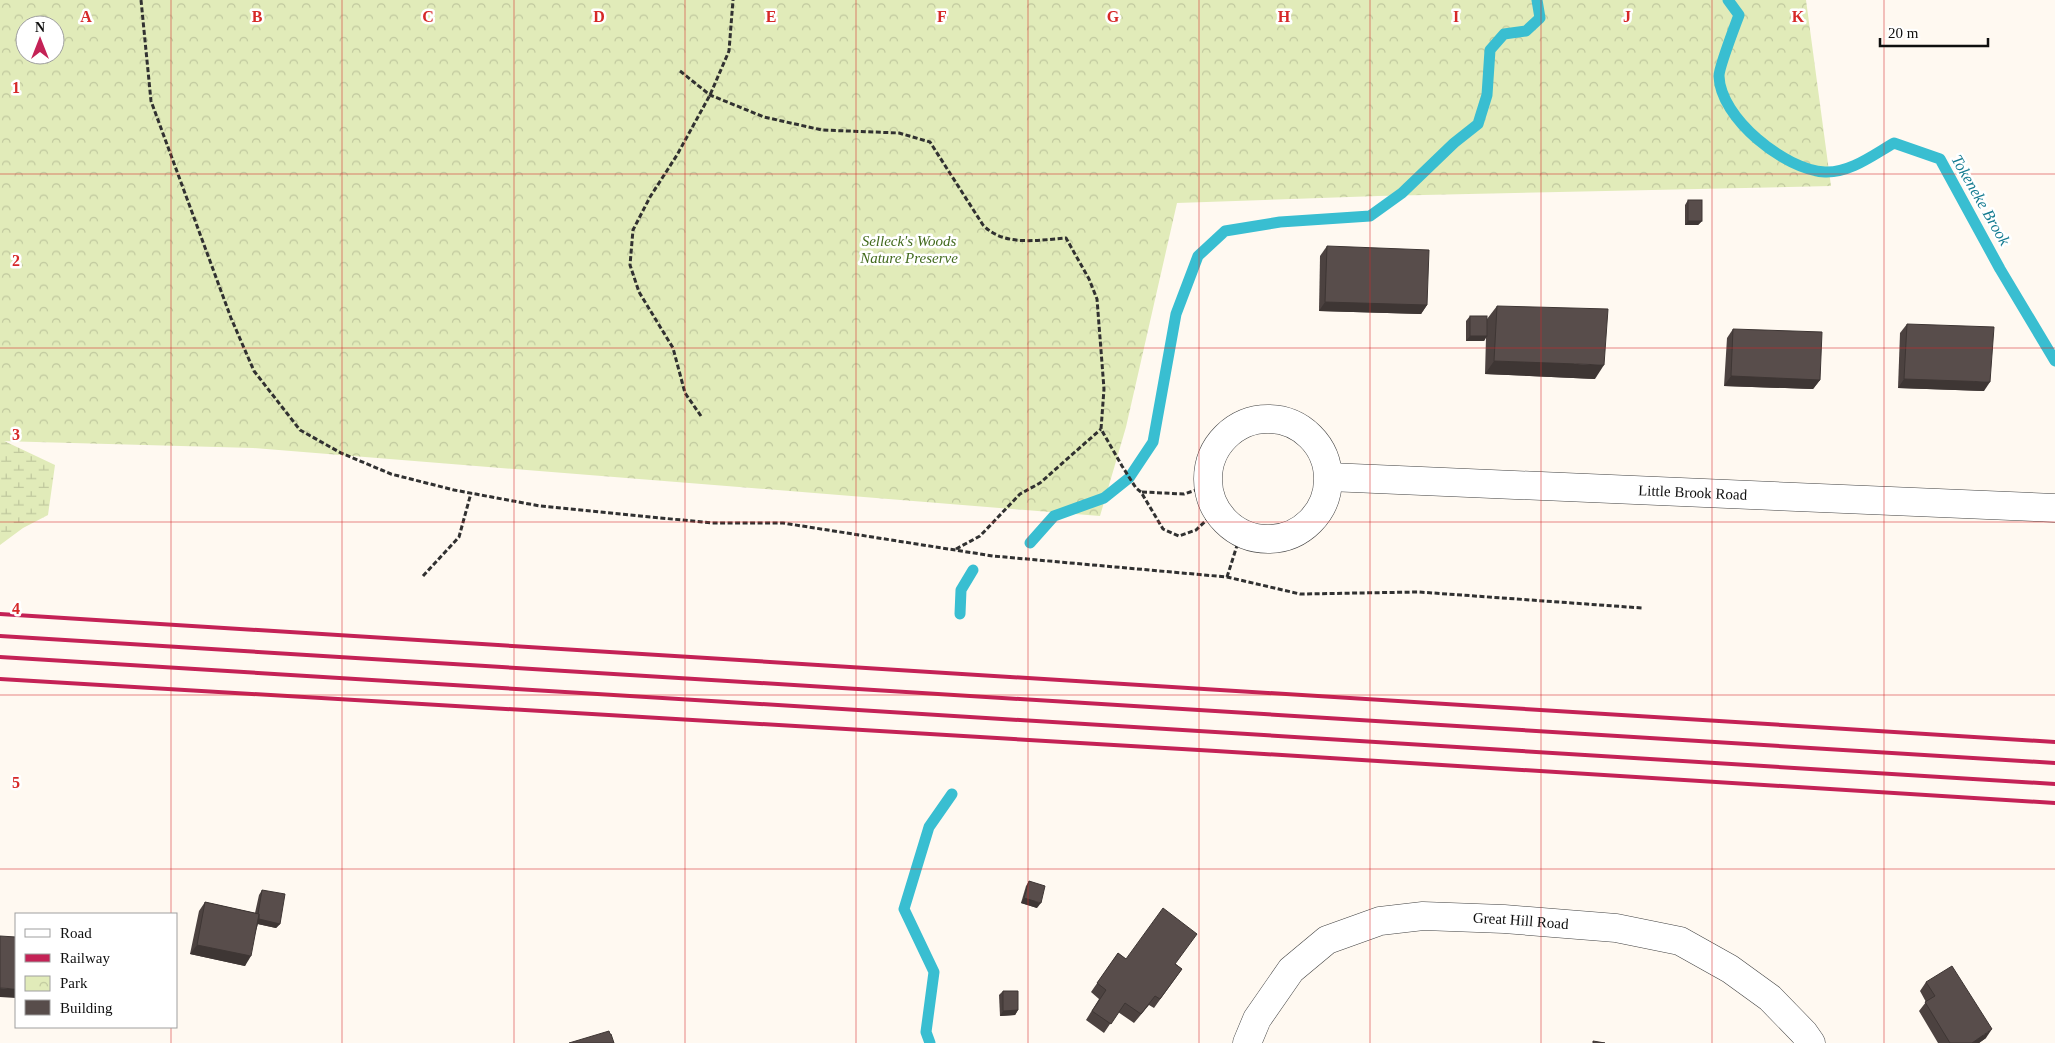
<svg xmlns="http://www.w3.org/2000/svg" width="2055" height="1043" font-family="Georgia,serif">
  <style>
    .wetland { fill: url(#wetland-marsh) }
    .park { fill: url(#park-crowns); fill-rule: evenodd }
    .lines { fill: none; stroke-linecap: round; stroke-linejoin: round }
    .stream { stroke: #39bed1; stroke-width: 11 }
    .minor-casing { stroke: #424242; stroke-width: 29 }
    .path { stroke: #313131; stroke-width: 3; stroke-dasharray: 5 2.5; stroke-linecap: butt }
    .minor { stroke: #fff; stroke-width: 28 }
    .rail { stroke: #c42256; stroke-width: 4 }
    .wall { fill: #4c4240 }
    .shaded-wall { fill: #3e3634 }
    .building { fill: #584d4b; stroke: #3e3634 }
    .grid { fill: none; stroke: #d62828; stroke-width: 1; stroke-opacity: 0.55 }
    .labels { text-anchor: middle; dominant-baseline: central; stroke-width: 5; stroke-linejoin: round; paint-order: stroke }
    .park-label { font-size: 15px; font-style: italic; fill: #426a1d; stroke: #fff }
    .street-label { font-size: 15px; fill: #0f0f0f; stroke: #fff }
    .water-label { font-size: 16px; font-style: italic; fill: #147b90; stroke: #fff }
    .grid-label { font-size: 16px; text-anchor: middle; font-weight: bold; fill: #d62828; stroke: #fff; stroke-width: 5; stroke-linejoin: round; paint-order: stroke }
  </style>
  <defs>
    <pattern id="wetland-marsh" width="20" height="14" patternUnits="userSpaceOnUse" patternTransform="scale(1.25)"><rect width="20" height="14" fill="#e1ebb9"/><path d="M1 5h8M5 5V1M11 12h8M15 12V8" fill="none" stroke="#c0c89e"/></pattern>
    <pattern id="park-crowns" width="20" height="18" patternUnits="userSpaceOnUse" patternTransform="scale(1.25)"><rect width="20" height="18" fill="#e1ebb9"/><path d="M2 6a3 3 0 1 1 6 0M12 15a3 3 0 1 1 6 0" fill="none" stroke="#c0c89e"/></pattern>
  </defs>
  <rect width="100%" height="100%" fill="#fff9f1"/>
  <!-- wetland -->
  <path class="wetland" d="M0 439 55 465 48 515 23 528 0 545Z"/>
  <!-- park -->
  <path class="park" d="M0 0H1806L1831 186 1378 196 1177 203 1126 427 1100 516 253 448 0 441ZM25 25H55V55H25Z"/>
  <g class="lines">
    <!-- stream -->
    <g class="stream">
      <path d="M1728 0 1739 15C1735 26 1719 67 1719 76 1720 118 1785 170 1825 172 1850 173 1873 155 1894 143L1940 159 2000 269 2055 361"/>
      <path d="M1030 543 1054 516 1104 498 1129 478 1153 442 1176 314 1198 256 1225 231 1280 222 1370 216 1402 193 1454 143 1478 124 1487 95 1490 50 1504 34 1526 31 1540 18 1537 0"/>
      <path d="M960 614 961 590 973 570"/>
      <path d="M930 1043 926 1032 934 972 904 909 929 827 952 794"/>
    </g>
    <!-- minor casing -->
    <g class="minor-casing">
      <g id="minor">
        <circle cx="1268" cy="479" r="60"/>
        <path id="s1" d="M1329 477 2055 508"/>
        <path id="s2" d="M1247 1043 1257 1019 1291 970 1327 940 1380 921 1423 916 1504 919 1616 928 1680 941 1730 969 1770 998 1804 1033 1811 1043"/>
      </g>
    </g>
    <!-- path -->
    <g class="path">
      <path d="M141 0 151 101 231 318 254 371 300 430 341 453 391 474 454 490 540 506 712 523H783L993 556 1227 577 1300 594 1419 592 1642 608"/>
      <path d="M680 71 710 95 764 117 822 130 899 133 930 142 983 225C1004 247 1038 240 1066 238L1089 279 1097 299 1104 389 1101 429 1122 466 1136 488 1141 492 1163 529 1179 536 1196 530 1216 511"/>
      <path d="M701 416 685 393 673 348 639 292 630 265 633 230 650 197 677 155 710 95 729 51 733 0"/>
      <path d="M1142 492 1184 494 1208 486"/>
      <path d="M956 549 980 536 1020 494 1040 483 1101 429"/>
      <path d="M423 576 459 537 471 493"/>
      <path d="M1227 577 1241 533"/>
    </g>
    <!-- minor -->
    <use href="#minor" class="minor"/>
    <!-- rail -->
    <g class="rail">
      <path d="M0 614 2055 742"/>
      <path d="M0 636 2055 763"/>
      <path d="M0 657 2055 784"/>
      <path d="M0 679 1216 751 2055 803"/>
    </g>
  </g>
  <!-- wall -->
  <g class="wall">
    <path d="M1688 200 1702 221 1698 225H1685V205Z"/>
    <path d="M1327 246 1427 305 1421 314 1319 311 1320 256Z"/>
    <path d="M1497 306 1595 379 1485 374 1486 337 1484 341H1466V321L1470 316 1487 328V319Z"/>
    <path d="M1907 324 1984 391 1898 388 1900 333Z"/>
    <path d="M1733 329 1820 380 1813 389 1724 386 1727 338Z"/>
    <path d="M1029 881 1037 908 1021 903 1026 886Z"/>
    <path d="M262 890 280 924 276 928 258 924 245 966 190 954 199 911 205 902 255 913 259 895Z"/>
    <path d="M1118 953 1126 959 1176 964 1182 969 1154 1008 1149 1005 1134 1023 1118 1012 1104 1033 1086 1020 1099 999 1091 992Z"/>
    <path d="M1926 982 1986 1038 1979 1043H1938L1919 1011 1926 1002 1920 991Z"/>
    <path d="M1003 991 1018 1010 1015 1015 1000 1016 999 995Z"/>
  </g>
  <!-- shaded-wall -->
  <g class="shaded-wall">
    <path d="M1688 221H1702L1698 225H1685Z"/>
    <path d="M1325 302 1427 305 1421 314 1319 311Z"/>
    <path d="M1470 336H1487L1484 341H1466Z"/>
    <path d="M1494 361 1604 365 1595 379 1485 374Z"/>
    <path d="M1731 376 1820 380 1813 389 1724 386Z"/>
    <path d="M1904 379 1990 382 1984 391 1898 388Z"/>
    <path d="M1024 898 1041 903 1037 908 1021 903Z"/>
    <path d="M257 918 280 924 276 928 253 923Z"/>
    <path d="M197 945 251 956 245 966 190 954Z"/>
    <path d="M0 988 16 989V998L0 997Z"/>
    <path d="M1018 1010 1015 1015 1000 1016 1003 1011Z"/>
    <path d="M1992 1029 1986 1038 1979 1043H1972Z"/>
  </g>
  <!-- building -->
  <g class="building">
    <rect x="1688" y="200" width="14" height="21"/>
    <path d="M1327 246 1429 250 1427 305 1325 302Z"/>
    <path d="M1497 306 1608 309 1604 365 1494 361Z"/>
    <rect x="1470" y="316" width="17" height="20"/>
    <path d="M1907 324 1994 327 1990 382 1904 379Z"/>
    <path d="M1733 329 1822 332 1820 380 1731 376Z"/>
    <path d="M1029 881 1045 886 1041 903 1024 898Z"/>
    <path d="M262 890 285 894 280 924 259 919V914H258Z"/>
    <path d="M205 902 259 914 251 956 197 945Z"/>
    <path d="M1163 908 1197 934 1175 964 1182 969 1160 999 1155 996 1141 1014 1125 1003 1111 1024 1092 1011 1106 990 1097 983 1118 953 1126 959Z"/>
    <path d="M0 936 16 937V989L0 988Z"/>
    <path d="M1952 966 1992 1029 1972 1043H1950L1925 1002 1935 996 1926 982Z"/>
    <path d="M1003 991H1018V1010L1003 1011Z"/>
    <path d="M609 1031 610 1034H611L614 1043H569Z"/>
    <path d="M1593 1041 1605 1043H1593Z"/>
  </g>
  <!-- grid -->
  <path class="grid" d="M171 0V914M342 0V1043M514 0V1043M685 0V1043M856 0V1043M1028 0V1043M1199 0V1043M1370 0V1043M1541 0V1043M1712 0V1043M1884 0V1043M0 174H2055M0 348H2055M0 522H2055M0 695H2055M0 869H2055M171 1027V1043"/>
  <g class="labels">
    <!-- park labels -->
    <g class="park-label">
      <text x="909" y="241">Selleck's Woods<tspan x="909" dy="17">Nature Preserve</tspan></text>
    </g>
    <!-- street labels -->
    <g class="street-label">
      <text stroke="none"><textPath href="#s1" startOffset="364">Little Brook Road</textPath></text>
      <text stroke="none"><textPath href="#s2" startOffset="330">Great Hill Road</textPath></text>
    </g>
    <!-- water labels -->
    <g class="water-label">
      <text transform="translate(1981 200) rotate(60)">Tokeneke Brook</text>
    </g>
  </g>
  <g class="grid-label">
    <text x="86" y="22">A</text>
    <text x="257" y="22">B</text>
    <text x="428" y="22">C</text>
    <text x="599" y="22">D</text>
    <text x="771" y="22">E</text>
    <text x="942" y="22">F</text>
    <text x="1113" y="22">G</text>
    <text x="1284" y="22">H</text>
    <text x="1456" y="22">I</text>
    <text x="1627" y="22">J</text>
    <text x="1798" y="22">K</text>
    <text x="16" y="93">1</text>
    <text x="16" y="266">2</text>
    <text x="16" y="440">3</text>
    <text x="16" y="614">4</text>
    <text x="16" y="788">5</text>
  </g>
  <!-- legend -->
  <rect x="15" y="913" width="162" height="115" fill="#ffffff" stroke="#9f9f9f"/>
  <rect x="25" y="929" width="25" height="8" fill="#ffffff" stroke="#9f9f9f"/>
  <text x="60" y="938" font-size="15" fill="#0f0f0f">Road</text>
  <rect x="25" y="954" width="25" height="8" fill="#c42256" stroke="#9f9f9f"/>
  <text x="60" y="963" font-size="15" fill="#0f0f0f">Railway</text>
  <rect x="25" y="976" width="25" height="15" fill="url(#park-crowns)" stroke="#9f9f9f"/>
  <text x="60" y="988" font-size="15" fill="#0f0f0f">Park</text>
  <rect x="25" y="1000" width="25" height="15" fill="#584d4b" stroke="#9f9f9f"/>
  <text x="60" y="1013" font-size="15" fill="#0f0f0f">Building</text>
  <!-- north arrow -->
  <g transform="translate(40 40)"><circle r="24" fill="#ffffff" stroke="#9f9f9f"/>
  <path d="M0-4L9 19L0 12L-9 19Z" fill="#c42256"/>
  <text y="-8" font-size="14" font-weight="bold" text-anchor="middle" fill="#0f0f0f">N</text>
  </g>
  <!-- scale -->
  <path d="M1880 38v8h108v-8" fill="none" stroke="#0f0f0f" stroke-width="2.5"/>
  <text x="1888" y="38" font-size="15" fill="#0f0f0f" stroke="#ffffff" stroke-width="4" paint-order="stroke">20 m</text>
</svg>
